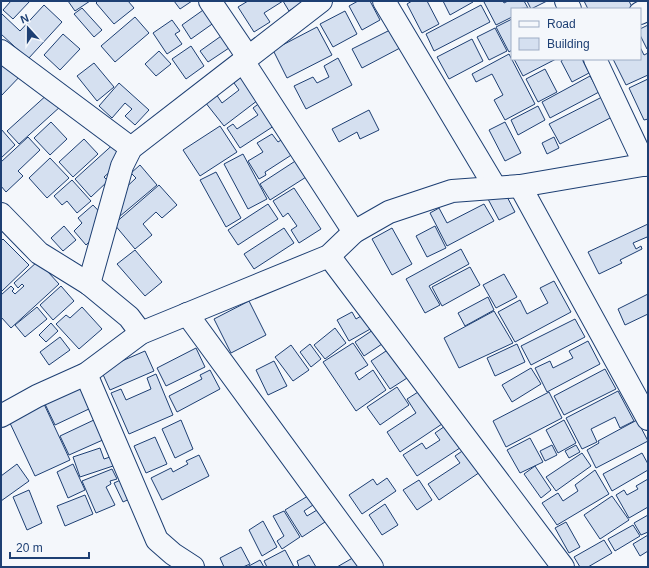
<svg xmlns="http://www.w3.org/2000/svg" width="649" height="568" font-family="Helvetica,sans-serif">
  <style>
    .building { fill: #d5e0f0; stroke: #1d3f73 }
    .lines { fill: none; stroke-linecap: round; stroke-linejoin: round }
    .minor-casing { stroke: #1d3f73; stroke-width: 24 }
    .minor { stroke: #f4f7fb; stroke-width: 22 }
  </style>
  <rect width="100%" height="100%" fill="#f4f7fb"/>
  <!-- building -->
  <g class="building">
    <path d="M11 1H30L13 19 3 10Z"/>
    <path d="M68 1H90L75 11Z"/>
    <path d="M98 1H128L134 8 114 24 96 3Z"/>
    <path d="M174 1H192L180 9Z"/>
    <path d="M248 1H305L289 11 283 1 264 13 270 22 254 32 238 7Z"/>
    <path d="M358 1H370L380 20 362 30 349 6Z"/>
    <path d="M412 1H427L439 24 422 33 407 4Z"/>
    <path d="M443 1H472L473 2 450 15Z"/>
    <path d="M486 1H503L504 3 508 1H524L528 8 512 9V17L496 25 484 2Z"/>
    <path d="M527 1H547L531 9Z"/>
    <path d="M584 1H629L633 9H588Z"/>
    <path d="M44 5 62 22 28 59 1 34V16L2 14 20 31Z"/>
    <path d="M481 5 490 22 434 51 426 34Z"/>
    <path d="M82 8 102 30 94 37 74 14Z"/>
    <path d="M206 8 215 22 191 39 182 25Z"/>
    <path d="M345 11 357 34 333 47 320 24Z"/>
    <path d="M135 17 149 33 115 62 101 46Z"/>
    <path d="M512 19V50L509 52 496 27Z"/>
    <path d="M172 20 180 31 175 34 182 44 167 54 153 33Z"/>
    <path d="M648 25V48L647 49 640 35V29Z"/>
    <path d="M317 27 332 55 287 78 273 50Z"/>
    <path d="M495 28 507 51 489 60 477 37Z"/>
    <path d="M390 30 400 48 362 68 352 49Z"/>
    <path d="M63 34 80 49 60 70 44 55Z"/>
    <path d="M224 34 232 46 208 62 200 51Z"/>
    <path d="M472 39 483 61 449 79 437 57Z"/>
    <path d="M191 46 204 66 186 79 172 59Z"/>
    <path d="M640 47 644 55 648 53V75L626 85 613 59H640Z"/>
    <path d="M159 51 171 64 156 76 145 64Z"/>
    <path d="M509 54 535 104 505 120 494 100 503 95 492 74 476 82 472 74Z"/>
    <path d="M338 58 352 85 306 109 294 86 313 77 317 83 329 77 324 66Z"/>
    <path d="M1 59 25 71 1 96Z"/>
    <path d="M514 59H556L523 76Z"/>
    <path d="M564 59H582L589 73 572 82 561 61Z"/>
    <path d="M94 63 114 87 97 101 77 76Z"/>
    <path d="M545 69 557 92 538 102 526 79Z"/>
    <path d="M244 74 262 97 224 126 205 102 216 94 222 103 239 90 234 83Z"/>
    <path d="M590 76 599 92 550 118 542 102Z"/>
    <path d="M648 79V119L644 120 629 88Z"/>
    <path d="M119 83 149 110 135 125 125 116 132 109 125 103 112 118 99 106Z"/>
    <path d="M49 93 61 106 19 144 7 131Z"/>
    <path d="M602 97 612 117 560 144 549 124Z"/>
    <path d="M265 99 280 122 240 148 227 128 233 124 237 129 258 115 253 108Z"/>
    <path d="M538 106 545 120 518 135 511 120Z"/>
    <path d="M369 110 379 130 360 139 357 132 339 142 332 129Z"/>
    <path d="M51 122 67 139 50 155 34 138Z"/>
    <path d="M505 122 521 153 505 161 489 130Z"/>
    <path d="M220 126 237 152 200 176 183 150Z"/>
    <path d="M1 129 15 145 1 158Z"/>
    <path d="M272 134 278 142 286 137 296 152 265 172 266 175 259 179 248 161 263 152 257 143Z"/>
    <path d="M28 137 40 150 18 171 23 176 6 192 1 186V162Z"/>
    <path d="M554 137 559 148 547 154 542 143Z"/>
    <path d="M84 139 98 154 73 177 59 162Z"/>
    <path d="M118 140 131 153 104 177 108 181 91 197 75 179Z"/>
    <path d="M243 154 267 199 248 209 224 164Z"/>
    <path d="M303 156 314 172 270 200 260 184Z"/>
    <path d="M50 158 69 178 47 198 29 178Z"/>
    <path d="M140 165 157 185 113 222 102 210 136 178 131 173Z"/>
    <path d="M216 172 241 218 226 227 200 180Z"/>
    <path d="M72 180 91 201 77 213 67 201 62 205 54 196Z"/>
    <path d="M159 185 177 205 162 218 156 212 143 224 152 235 135 249 114 224Z"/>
    <path d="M294 188 321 229 299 243 291 230 297 226 288 213 283 217 273 201Z"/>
    <path d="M504 191 515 212 499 220 488 199Z"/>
    <path d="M268 204 278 219 238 245 228 230Z"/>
    <path d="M484 204 494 221 447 246 430 213 439 208 447 223Z"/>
    <path d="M93 205 110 223 86 245 74 231 82 223 78 218Z"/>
    <path d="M648 224V240L647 237 633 243 636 249 641 246 642 249 620 260 622 263 599 274 588 252Z"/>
    <path d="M64 226 76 240 63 251 51 238Z"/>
    <path d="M435 226 446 248 427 257 416 236Z"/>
    <path d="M284 228 294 243 254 269 244 254Z"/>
    <path d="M392 228 412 264 392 275 372 239Z"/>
    <path d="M3 239 29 265 1 292V241Z"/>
    <path d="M461 249 469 264 429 286 440 305 425 313 406 279Z"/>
    <path d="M135 250 162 282 145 296 117 264Z"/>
    <path d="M38 261 59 284 11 328 1 317V295L11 286 14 289 12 291 15 294 24 286 22 284 18 288 14 283Z"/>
    <path d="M470 267 480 285 442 306 432 287Z"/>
    <path d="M504 274 517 297 496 308 483 285Z"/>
    <path d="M554 281 571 312 515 342 498 312 520 300 527 314 548 303 540 288Z"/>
    <path d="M61 286 74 301 53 320 40 305Z"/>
    <path d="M648 294V314L625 325 618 309Z"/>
    <path d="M488 297 494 310 465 326 458 313Z"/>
    <path d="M249 301 266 335 231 353 214 319Z"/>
    <path d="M37 307 47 319 25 337 15 325Z"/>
    <path d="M82 307 102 329 79 349 56 324 66 315 70 318Z"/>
    <path d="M494 311 513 343 459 368 444 338Z"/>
    <path d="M352 312 356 319 361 316 381 323 349 341 337 320Z"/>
    <path d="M575 319 585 337 531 365 521 346Z"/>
    <path d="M51 323 58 331 46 342 39 335Z"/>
    <path d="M335 328 346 343 325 359 314 345Z"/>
    <path d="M376 328 385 342 364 356 355 342Z"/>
    <path d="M60 337 70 350 49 365 40 352Z"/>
    <path d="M588 341 600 364 547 392 535 368 550 361 553 368 573 358 569 351Z"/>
    <path d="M353 343 368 365 355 373 359 380 373 370 386 390 356 411 323 362Z"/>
    <path d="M398 343 418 371 390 389 371 361Z"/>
    <path d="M310 344 321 359 311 367 300 352Z"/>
    <path d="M517 344 525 362 495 376 487 358Z"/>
    <path d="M291 345 309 370 293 381 275 357Z"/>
    <path d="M196 348 205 367 166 386 157 368Z"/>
    <path d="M145 351 154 371 110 390 101 370Z"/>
    <path d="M274 361 287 386 268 395 256 370Z"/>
    <path d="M531 368 541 384 512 402 502 385Z"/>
    <path d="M605 369 616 389 564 415 554 396Z"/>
    <path d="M210 370 220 389 177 412 169 396 202 379 200 375Z"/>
    <path d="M156 374 173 415 129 434 111 393 121 389 126 400 151 389 147 378Z"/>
    <path d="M90 383 114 435 69 455 60 436 96 419 91 408 55 425 45 404Z"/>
    <path d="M397 387 409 405 380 425 367 407Z"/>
    <path d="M426 387 448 420 400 452 387 432 416 413 407 399Z"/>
    <path d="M618 391 634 421 620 428 615 417 591 429 597 442 582 449 566 418Z"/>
    <path d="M549 392 562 418 506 447 493 421Z"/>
    <path d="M44 404 70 460 35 476 9 421Z"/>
    <path d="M181 420 193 449 175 458 162 429Z"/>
    <path d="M564 420 576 443 558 453 546 430Z"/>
    <path d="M637 420 648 441 596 468 587 450 599 443 598 441Z"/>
    <path d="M451 422 466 444 417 476 403 455 422 443 426 449 440 440 435 433Z"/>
    <path d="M155 437 167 464 146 473 134 446Z"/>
    <path d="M530 438 543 462 520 473 507 450Z"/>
    <path d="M471 445 486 468 439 500 428 484 460 463 455 456Z"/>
    <path d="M552 445 557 455 545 461 540 451Z"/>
    <path d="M576 445 580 452 569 458 565 451Z"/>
    <path d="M100 448 104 459 119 454 122 463 80 477 73 457Z"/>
    <path d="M582 453 591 466 556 491 546 477Z"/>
    <path d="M642 453 648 464V470L612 491 603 474Z"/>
    <path d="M199 455 209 476 162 500 151 478 171 468 173 472 188 464 186 461Z"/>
    <path d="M17 464 29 481 1 501V476Z"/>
    <path d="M73 464 85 490 68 498 57 472Z"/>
    <path d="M535 466 551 490 541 498 524 474Z"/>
    <path d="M112 469 117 479 110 481 111 484 106 487 115 505 96 513 82 481Z"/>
    <path d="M595 470 609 494 557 525 542 503 558 493 563 501 578 491 575 485Z"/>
    <path d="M127 477 136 496 123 502 114 483Z"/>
    <path d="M387 478 396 491 362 514 349 495 373 479 377 485Z"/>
    <path d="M648 479V507L629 518 616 495 624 490 627 495 638 489 636 486Z"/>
    <path d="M419 480 432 500 417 510 403 490Z"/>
    <path d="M29 490 42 523 27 530 13 497Z"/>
    <path d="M311 494 316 503 304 511 307 516 317 510 325 522 302 537 285 510Z"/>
    <path d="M85 495 93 514 65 526 57 506Z"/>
    <path d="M612 496 629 520 600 539 584 515Z"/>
    <path d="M385 504 398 525 382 535 369 515Z"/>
    <path d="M284 511 300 537 282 549 277 541 284 536 273 516Z"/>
    <path d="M648 515V532L641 535 634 523Z"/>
    <path d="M263 521 277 547 262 556 249 530Z"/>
    <path d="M566 522 580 547 569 553 555 528Z"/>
    <path d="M633 525 640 536 615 551 608 539Z"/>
    <path d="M648 535V551L640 556 633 544Z"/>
    <path d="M604 540 612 553 588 567H580L574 557Z"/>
    <path d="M241 547 250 564 243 567H224L220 558Z"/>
    <path d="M285 550 294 567H267L264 561Z"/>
    <path d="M309 555 316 567H299L297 561Z"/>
    <path d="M356 556 364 567H337Z"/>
    <path d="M260 560 264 567H247Z"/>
  </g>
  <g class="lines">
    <!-- minor casing -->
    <g class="minor-casing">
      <g id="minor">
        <path d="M210 1 248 57"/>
        <path d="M384 1 495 187"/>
        <path d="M566 1 570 9"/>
        <path d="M640 13 648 9"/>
        <path d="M1 51 131 148"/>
        <path d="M595 59 645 165"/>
        <path d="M243 61 354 232"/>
        <path d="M520 186 648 419"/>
        <path d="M1 214 39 253 89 284 129 317 141 333"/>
        <path d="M329 256 563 567"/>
        <path d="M89 284 122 166 131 148 321 1"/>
        <path d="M187 314 372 567"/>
        <path d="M86 374 157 540 173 554 193 567"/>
        <path d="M1 416 37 396 86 374 141 333 329 256 354 232 389 212 452 191 520 186 648 164"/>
      </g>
    </g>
    <!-- minor -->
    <use href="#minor" class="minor"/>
  </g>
  <!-- border -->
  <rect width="649" height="568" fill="none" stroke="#1d3f73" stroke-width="4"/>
  <!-- legend -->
  <rect x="511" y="8" width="130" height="52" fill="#f4f7fb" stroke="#9eadc5"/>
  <rect x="519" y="21" width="20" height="6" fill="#f4f7fb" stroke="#9eadc5"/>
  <text x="547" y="28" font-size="12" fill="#1d3f73">Road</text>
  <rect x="519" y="38" width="20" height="12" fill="#d5e0f0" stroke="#9eadc5"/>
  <text x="547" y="48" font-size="12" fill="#1d3f73">Building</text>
  <!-- north arrow -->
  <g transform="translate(28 28) rotate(339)" stroke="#f4f7fb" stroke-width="3" paint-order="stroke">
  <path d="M0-3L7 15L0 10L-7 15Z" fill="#1d3f73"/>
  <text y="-6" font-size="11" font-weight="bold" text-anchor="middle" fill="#1d3f73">N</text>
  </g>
  <!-- scale -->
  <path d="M10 552v6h79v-6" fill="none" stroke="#1d3f73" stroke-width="2"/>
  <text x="16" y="552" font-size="12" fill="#1d3f73" stroke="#f4f7fb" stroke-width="3" paint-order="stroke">20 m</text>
</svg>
